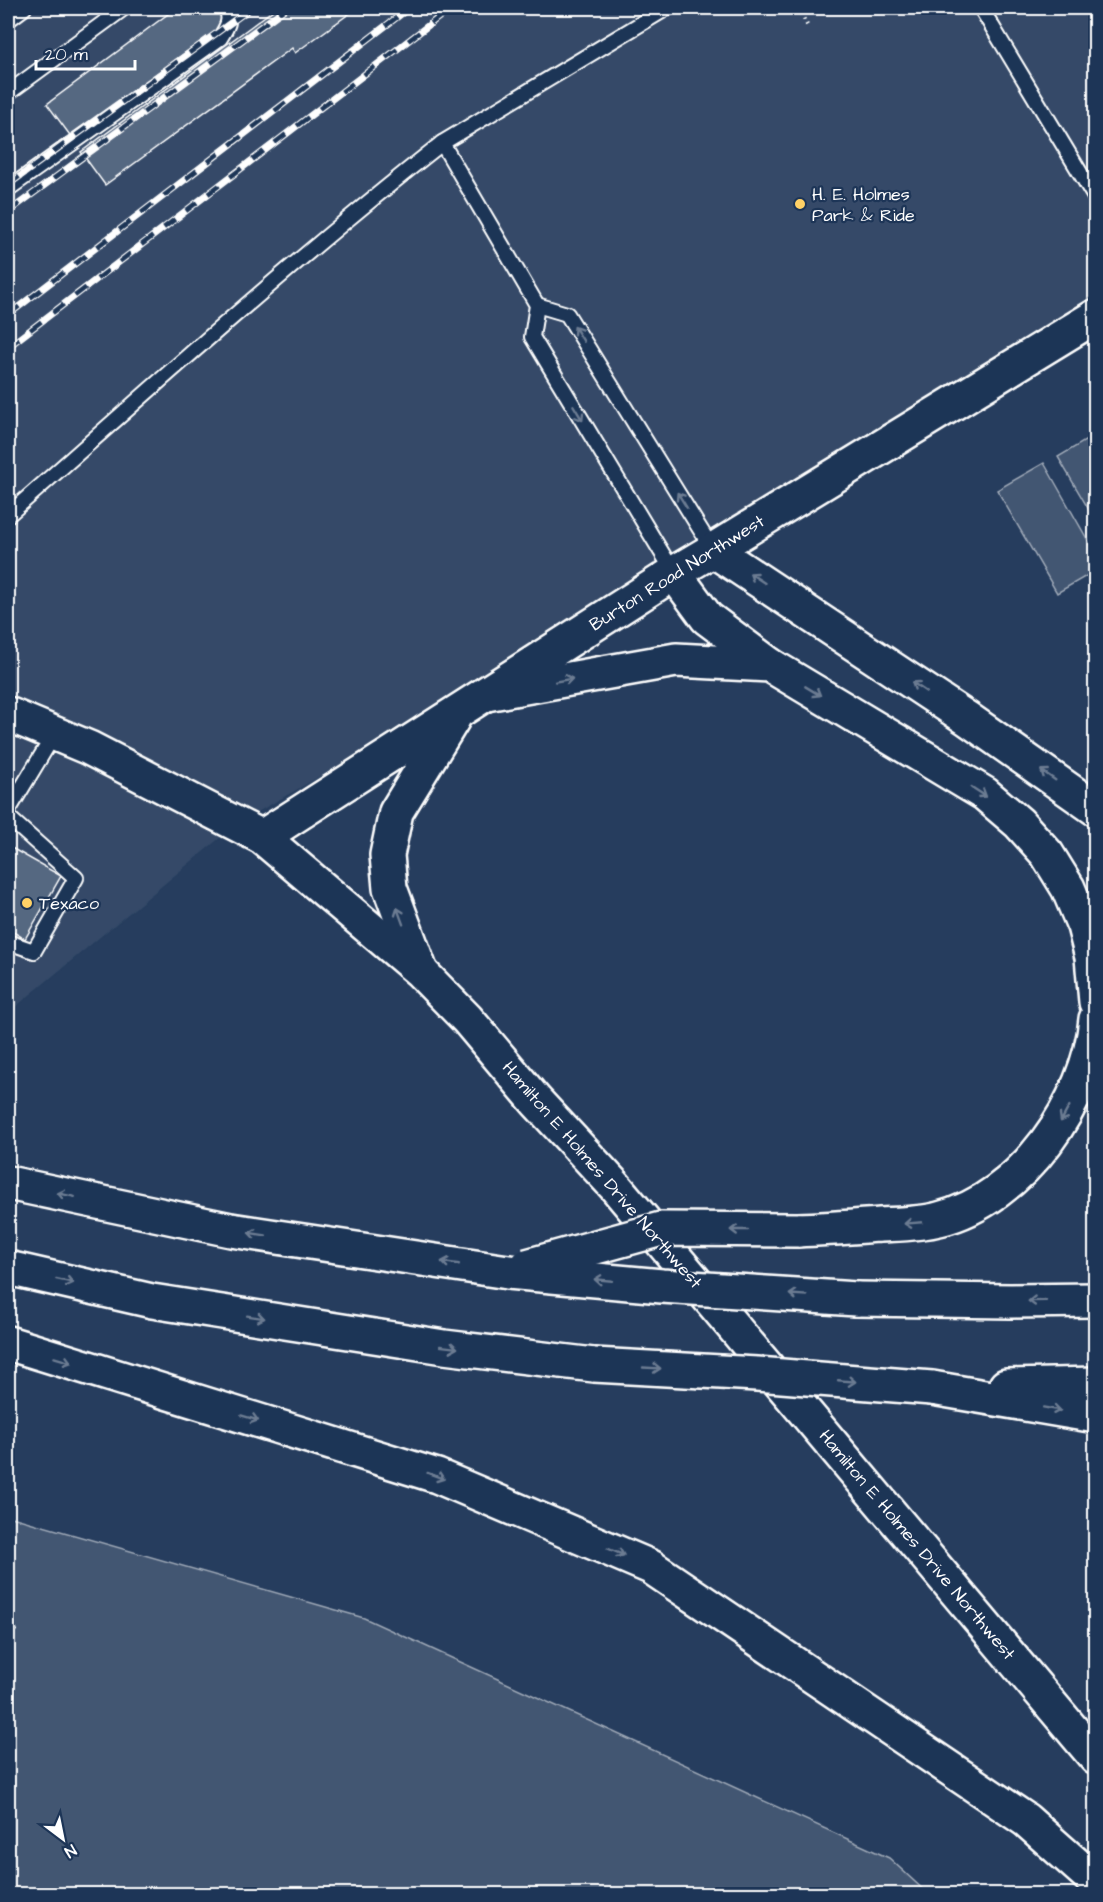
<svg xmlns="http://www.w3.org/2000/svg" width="1103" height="1902" font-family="'Architects Daughter',sans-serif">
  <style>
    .built { fill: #344a68 }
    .green { fill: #425672; stroke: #a0aab8; stroke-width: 1.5 }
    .building { fill: #556781; stroke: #fff; stroke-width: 1.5 }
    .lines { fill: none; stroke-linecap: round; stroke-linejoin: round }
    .service-casing { stroke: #fff; stroke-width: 18 }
    .tertiary-casing { stroke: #fff; stroke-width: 38 }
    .secondary-casing { stroke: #fff; stroke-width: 38 }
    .motorway-casing { stroke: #fff; stroke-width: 38 }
    .path { stroke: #fff; stroke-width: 4; stroke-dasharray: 1.5 4.5; stroke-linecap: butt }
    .service { stroke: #1d3557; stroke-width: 14 }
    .tertiary { stroke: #1d3557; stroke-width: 33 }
    .secondary { stroke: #1d3557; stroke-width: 33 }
    .motorway { stroke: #1d3557; stroke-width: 33 }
    .rail-casing { stroke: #fff; stroke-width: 7 }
    .rail { stroke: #1d3557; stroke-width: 4.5; stroke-dasharray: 14; stroke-linecap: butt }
    .motorway-bridge-casing { stroke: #fff; stroke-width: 38; stroke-linecap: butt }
    .motorway-bridge { stroke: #1d3557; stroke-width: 33 }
    .oneway { stroke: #6c7c92 }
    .poi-dot { fill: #ffd166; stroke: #1d3557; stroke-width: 2 }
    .labels { text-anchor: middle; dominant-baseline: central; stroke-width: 4.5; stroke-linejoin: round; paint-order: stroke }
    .poi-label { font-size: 18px; fill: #fff; stroke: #1d3557; text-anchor: start }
    .street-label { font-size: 18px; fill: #fff; stroke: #1d3557 }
  </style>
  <rect width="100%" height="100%" fill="#263d5e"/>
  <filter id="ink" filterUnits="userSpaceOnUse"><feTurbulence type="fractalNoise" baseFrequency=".0167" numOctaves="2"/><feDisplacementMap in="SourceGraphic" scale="12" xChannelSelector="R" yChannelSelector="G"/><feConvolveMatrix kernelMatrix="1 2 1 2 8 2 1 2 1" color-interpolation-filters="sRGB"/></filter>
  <g filter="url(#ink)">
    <!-- built -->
    <path class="built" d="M8 8H1095V328L623 604 238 823 8 1013Z"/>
    <!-- green -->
    <g class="green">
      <path d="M1095 435V520L1058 457Z"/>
      <path d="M1044 463 1095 553V571L1057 593 997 490Z"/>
      <path d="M8 1516 364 1618 889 1858 928 1894H8Z"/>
    </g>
    <!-- building -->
    <g class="building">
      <path d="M176 8H247L72 138 47 104Z"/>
      <path d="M276 8H357L295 53 292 48 105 185 81 152Z"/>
      <path d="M8 846 61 876 25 939 8 929Z"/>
      <path d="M8 1616 17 1630 8 1636Z"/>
    </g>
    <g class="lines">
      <!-- service casing -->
      <g class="service-casing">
        <g id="service">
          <path d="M667 8 442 143 537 305 532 337 674 573"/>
          <path d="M981 8 1096 199"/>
          <path d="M8 20 24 8"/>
          <path d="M8 93 124 8"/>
          <path d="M8 189 220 38C226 29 233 18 225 8"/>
          <path d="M537 305 567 314 713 550"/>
          <path d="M8 515C151 389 292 261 442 143"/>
          <path d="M8 811 55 733"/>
          <path d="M8 817 76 878 34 951 8 942"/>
        </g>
      </g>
      <!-- tertiary casing -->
      <g class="tertiary-casing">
        <path id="tertiary" d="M713 550 1096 316"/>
      </g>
      <!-- secondary casing -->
      <g class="secondary-casing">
        <g id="secondary">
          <path d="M8 714 89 748 262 837 420 971 467 1019 536 1101 614 1185 1096 1758"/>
          <path d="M262 837 674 573 713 550"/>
          <path d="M420 969 390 888 387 855 396 812 453 719"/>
        </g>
      </g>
      <!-- motorway casing -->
      <g class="motorway-casing">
        <g id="motorway">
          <path d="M713 550 968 719 1096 809"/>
          <path d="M674 573 707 618 770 665"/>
          <path d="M486 694 676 660 770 665 985 794 1019 823 1047 854 1068 888 1084 926 1092 957 1096 1002"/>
          <path d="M8 1183 231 1230 508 1272"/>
          <path d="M798 1230C825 1229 852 1227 880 1225 899 1224 920 1224 939 1219 1022 1199 1089 1101 1096 1019"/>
          <path d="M8 1268 152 1301 444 1347 594 1365"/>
          <path d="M856 1299 1011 1301 1096 1300"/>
          <path d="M8 1343 437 1476 651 1567 1026 1820 1096 1882"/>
          <path d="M1006 1386 1096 1384"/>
          <path d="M932 1388 1096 1416"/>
        </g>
      </g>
      <!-- path -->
      <path class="path" d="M798 8 809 29"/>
      <!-- service -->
      <use href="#service" class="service"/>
      <!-- tertiary -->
      <use href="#tertiary" class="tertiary"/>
      <!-- secondary -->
      <use href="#secondary" class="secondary"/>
      <!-- motorway -->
      <use href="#motorway" class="motorway"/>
      <!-- rail casing -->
      <g class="rail-casing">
        <g id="rail">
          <path d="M8 185 251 8"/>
          <path d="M8 212 286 8"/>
          <path d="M8 315 409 8"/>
          <path d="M8 347 451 8"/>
        </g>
      </g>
      <!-- rail -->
      <use href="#rail" class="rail"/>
      <!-- motorway-bridge casing -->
      <g class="motorway-bridge-casing">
        <g id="motorway-bridge">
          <path d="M527 1266 661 1229 798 1230"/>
          <path d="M508 1272 662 1286 856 1299"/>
          <path d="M594 1365 757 1374 932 1388"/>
        </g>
      </g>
      <!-- motorway-bridge -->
      <use href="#motorway-bridge" class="motorway-bridge"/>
    </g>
    <!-- one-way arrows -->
    <defs><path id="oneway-shaft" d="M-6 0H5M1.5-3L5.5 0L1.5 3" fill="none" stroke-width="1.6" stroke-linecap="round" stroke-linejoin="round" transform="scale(1.5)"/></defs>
    <g class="oneway">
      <use href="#oneway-shaft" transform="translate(579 334) rotate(-122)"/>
      <use href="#oneway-shaft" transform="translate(578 413) rotate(59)"/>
      <use href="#oneway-shaft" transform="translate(682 500) rotate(-122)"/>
      <use href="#oneway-shaft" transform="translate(757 578) rotate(-147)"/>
      <use href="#oneway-shaft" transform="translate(564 680) rotate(-10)"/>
      <use href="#oneway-shaft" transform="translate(919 687) rotate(-146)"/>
      <use href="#oneway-shaft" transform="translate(813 691) rotate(31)"/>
      <use href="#oneway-shaft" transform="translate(1048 775) rotate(-145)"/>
      <use href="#oneway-shaft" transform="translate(979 792) rotate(33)"/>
      <use href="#oneway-shaft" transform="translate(400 916) rotate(-110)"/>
      <use href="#oneway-shaft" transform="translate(1065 1114) rotate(119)"/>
      <use href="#oneway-shaft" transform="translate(66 1195) rotate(-168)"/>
      <use href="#oneway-shaft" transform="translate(913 1223) rotate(175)"/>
      <use href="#oneway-shaft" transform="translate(739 1230) rotate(-180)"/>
      <use href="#oneway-shaft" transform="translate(257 1234) rotate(-171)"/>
      <use href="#oneway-shaft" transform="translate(450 1263) rotate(-172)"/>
      <use href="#oneway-shaft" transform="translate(603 1280) rotate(-175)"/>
      <use href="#oneway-shaft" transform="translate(65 1281) rotate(13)"/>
      <use href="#oneway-shaft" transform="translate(798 1295) rotate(-176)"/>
      <use href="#oneway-shaft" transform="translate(1037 1301) rotate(179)"/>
      <use href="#oneway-shaft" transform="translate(256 1317) rotate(9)"/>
      <use href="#oneway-shaft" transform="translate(449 1347) rotate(7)"/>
      <use href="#oneway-shaft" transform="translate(63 1360) rotate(17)"/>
      <use href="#oneway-shaft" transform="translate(652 1368) rotate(3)"/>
      <use href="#oneway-shaft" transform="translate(847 1381) rotate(5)"/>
      <use href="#oneway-shaft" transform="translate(1052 1409) rotate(10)"/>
      <use href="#oneway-shaft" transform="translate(250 1418) rotate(17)"/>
      <use href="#oneway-shaft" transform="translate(436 1476) rotate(20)"/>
      <use href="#oneway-shaft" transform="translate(616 1552) rotate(23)"/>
    </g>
  </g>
  <!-- markers -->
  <g class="poi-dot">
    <circle cx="800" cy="204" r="6"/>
    <circle cx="27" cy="903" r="6"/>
  </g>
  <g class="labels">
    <!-- poi labels -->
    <g class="poi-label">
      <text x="812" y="194">H. E. Holmes<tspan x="812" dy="21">Park &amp; Ride</tspan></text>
      <text x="39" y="903">Texaco</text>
    </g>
    <!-- street labels -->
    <g class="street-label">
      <text transform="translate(677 573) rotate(-32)">Burton Road Northwest</text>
      <text transform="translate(602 1175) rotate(49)">Hamilton E Holmes Drive Northwest</text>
      <text transform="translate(917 1545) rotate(50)">Hamilton E Holmes Drive Northwest</text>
    </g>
  </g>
  <!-- margin -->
  <rect width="1103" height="1902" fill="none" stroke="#1d3557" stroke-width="30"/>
  <rect x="15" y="15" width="1073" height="1872" fill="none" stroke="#fff" stroke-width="2" filter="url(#ink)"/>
  <!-- north arrow -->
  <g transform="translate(63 1839) rotate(148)" stroke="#1d3557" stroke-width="4.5" paint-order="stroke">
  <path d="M0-4.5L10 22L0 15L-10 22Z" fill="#ffffff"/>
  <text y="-9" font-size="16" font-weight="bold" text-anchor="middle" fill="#ffffff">N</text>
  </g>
  <!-- scale -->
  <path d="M36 60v9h99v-9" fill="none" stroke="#ffffff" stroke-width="3"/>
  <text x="45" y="60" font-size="18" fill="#ffffff" stroke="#1d3557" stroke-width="4.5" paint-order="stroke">20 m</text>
</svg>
